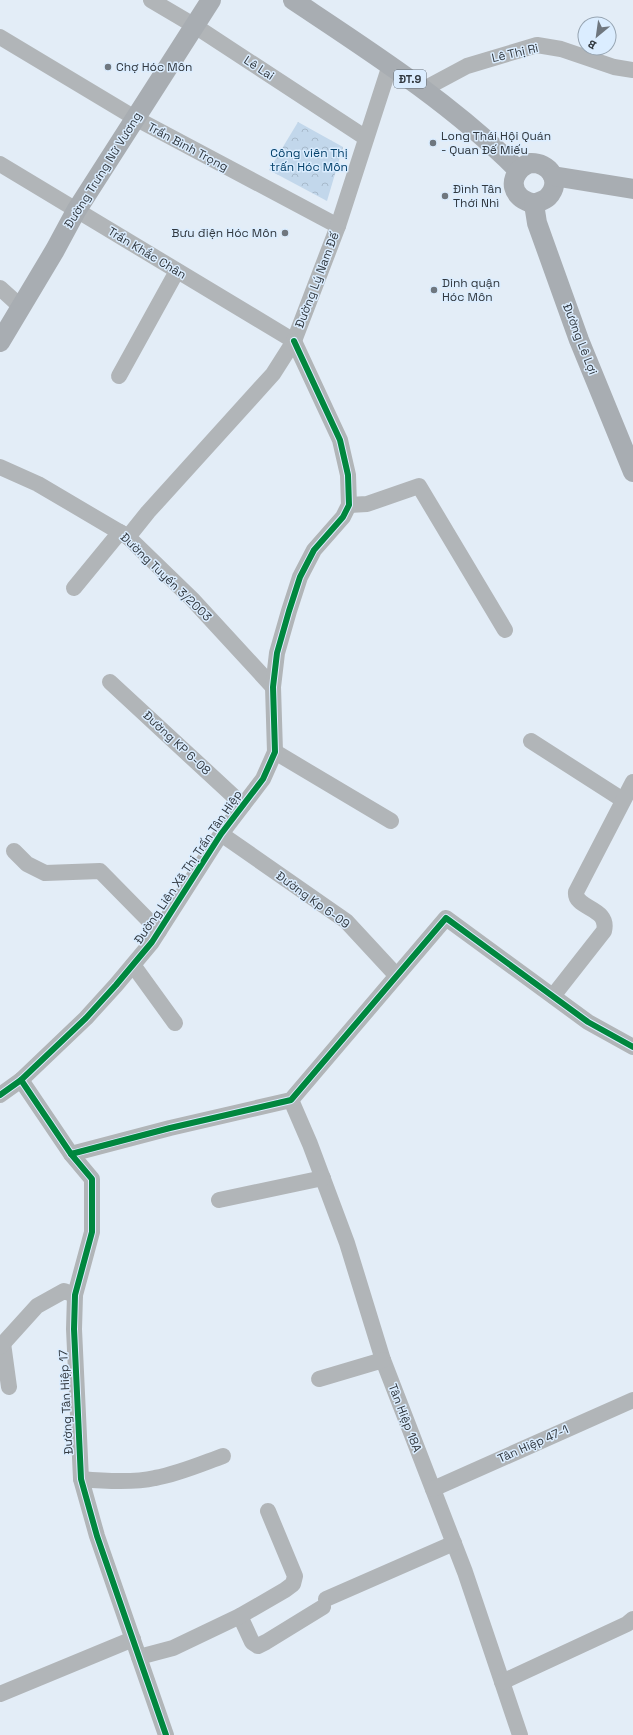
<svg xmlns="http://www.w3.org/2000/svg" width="633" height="1735" font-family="'Space Grotesk',sans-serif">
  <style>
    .forest { fill: url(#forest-crowns) }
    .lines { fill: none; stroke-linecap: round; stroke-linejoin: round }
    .minor { stroke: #b1b5b8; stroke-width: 16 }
    .major { stroke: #a8adb2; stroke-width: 20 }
    .cycleway-casing { stroke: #dbedff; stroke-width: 8 }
    .cycleway { stroke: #00873e; stroke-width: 6 }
    .poi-dot { fill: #6f777f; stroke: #dbedff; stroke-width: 1.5 }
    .labels { text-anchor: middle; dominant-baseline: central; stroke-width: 3; stroke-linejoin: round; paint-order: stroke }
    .shield { fill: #dbedff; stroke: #646e79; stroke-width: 1 }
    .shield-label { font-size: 11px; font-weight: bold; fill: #31383f }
    .street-label { font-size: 12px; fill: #31383f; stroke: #dbedff }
    .poi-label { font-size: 12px; fill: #31383f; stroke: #dbedff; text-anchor: start }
    .park-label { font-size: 12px; fill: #04406a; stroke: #dbedff }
  </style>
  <defs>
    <pattern id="forest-crowns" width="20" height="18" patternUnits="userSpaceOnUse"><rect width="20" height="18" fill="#c2d7eb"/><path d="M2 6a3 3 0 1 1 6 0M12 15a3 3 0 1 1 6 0" fill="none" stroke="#a7b9cb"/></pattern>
  </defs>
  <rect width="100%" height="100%" fill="#e3edf7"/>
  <!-- forest -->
  <path class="forest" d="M298 122 343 147 327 201 269 170Z"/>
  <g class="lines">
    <!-- minor -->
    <g class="minor">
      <path d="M151 0 195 26 366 138"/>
      <path d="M0 37 135 118 338 226"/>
      <path d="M424 89 467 66 537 45 561 49 614 67 633 70"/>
      <path d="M0 164 294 341"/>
      <path d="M0 288 21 307"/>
      <path d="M119 376 177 271"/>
      <path d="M0 467 38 484 128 537 192 599 273 687"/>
      <path d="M349 505 367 504 419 486 505 630"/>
      <path d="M128 537 148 512 273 374 294 341 338 226 390 65"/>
      <path d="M74 588 120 532"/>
      <path d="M110 682 243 805"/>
      <path d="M531 741 623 800"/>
      <path d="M275 752 391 821"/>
      <path d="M221 834 346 921 396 975"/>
      <path d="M14 851 27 864 45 873 100 871 159 931"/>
      <path d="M133 965 175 1023"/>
      <path d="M553 996 604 931C610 907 574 909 576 892L633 782"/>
      <path d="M21 1080 71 1154 92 1179V1232L75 1295 74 1329 81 1479 97 1536 166 1735"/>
      <path d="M0 1095 21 1080 86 1018 116 985 152 942 221 834 263 779 275 752 273 687 277 653 289 611 300 577 314 550 343 517 349 505 348 475 340 440 294 341"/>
      <path d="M291 1100 310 1144 347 1243 383 1360 465 1572 520 1735"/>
      <path d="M71 1154 170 1128 291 1100 446 918 588 1022 633 1047"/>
      <path d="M219 1200 323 1178"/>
      <path d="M3 1343 9 1387"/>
      <path d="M0 1347 37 1306 64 1291 75 1295"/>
      <path d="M319 1379 383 1360"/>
      <path d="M81 1479C103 1481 133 1483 155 1478 178 1474 201 1464 223 1456"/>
      <path d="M433 1489 633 1400"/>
      <path d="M326 1599 454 1543"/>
      <path d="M240 1616 252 1642 258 1646 266 1642 323 1607"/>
      <path d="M139 1657 173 1648 240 1616 285 1590 293 1584 295 1576 268 1511"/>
      <path d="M502 1682 627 1624 633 1619"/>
      <path d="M0 1694 133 1639"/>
    </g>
    <!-- major -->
    <g class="major">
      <path d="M293 0C371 52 451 103 518 170"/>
      <path d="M530 163C549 162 563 181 548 197 545 200 539 202 534 204 529 202 524 201 520 197 507 185 516 168 530 163Z"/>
      <path d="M553 176 633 189"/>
      <path d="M534 204 537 223 579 340 633 472"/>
      <path d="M0 342 55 250 76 211 211 0"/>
    </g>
    <!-- cycleway casing -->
    <g class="cycleway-casing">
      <g id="cycleway">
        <path d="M21 1080 71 1154 92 1179V1232L75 1295 74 1329 81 1479 97 1536 166 1735"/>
        <path d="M0 1095 21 1080 86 1018 116 985 152 942 221 834 263 779 275 752 273 687 277 653 289 611 300 577 314 550 343 517 349 505 348 475 340 440 294 341"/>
        <path d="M71 1154 170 1128 291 1100 446 918 588 1022 633 1047"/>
      </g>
    </g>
    <!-- cycleway -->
    <use href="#cycleway" class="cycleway"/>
  </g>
  <!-- markers -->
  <g class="poi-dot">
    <circle cx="108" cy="67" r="4"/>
    <circle cx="433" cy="143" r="4"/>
    <circle cx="445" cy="196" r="4"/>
    <circle cx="285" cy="233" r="4"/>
    <circle cx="434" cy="290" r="4"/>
  </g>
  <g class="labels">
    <!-- shield labels -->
    <rect class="shield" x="394" y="70" width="32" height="18" rx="3"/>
    <g class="shield-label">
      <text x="410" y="79">ĐT.9</text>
    </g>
    <!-- street labels -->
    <g class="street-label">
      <text transform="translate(515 53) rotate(-13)">Lê Thị Ri</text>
      <text transform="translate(259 68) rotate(33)">Lê Lai</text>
      <text transform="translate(188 147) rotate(28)">Trần Bình Trọng</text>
      <text transform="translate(103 170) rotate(-58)">Đường Trưng Nữ Vương</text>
      <text transform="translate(147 253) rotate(31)">Trần Khắc Chân</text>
      <text transform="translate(317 280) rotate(-69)">Đường Lý Nam Đế</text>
      <text transform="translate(580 339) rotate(69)">Đường Lê Lợi</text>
      <text transform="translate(166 577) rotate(44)">Đường Tuyến 3/2003</text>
      <text transform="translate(177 743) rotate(43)">Đường KP 6-08</text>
      <text transform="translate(188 867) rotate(-56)">Đường Liên Xã Thị Trấn Tân Hiệp</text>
      <text transform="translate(313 900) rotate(36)">Đường Kp 6-09</text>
      <text transform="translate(66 1402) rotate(-93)">Đường Tân Hiệp 17</text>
      <text transform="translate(405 1418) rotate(69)">Tân Hiệp 18A</text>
      <text transform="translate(533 1444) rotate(-24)">Tân Hiệp 47-1</text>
    </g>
    <!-- poi labels -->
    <g class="poi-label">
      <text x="116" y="67">Chợ Hóc Môn</text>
      <text x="441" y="136">Long Thái Hội Quán<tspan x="441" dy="14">- Quan Đế Miếu</tspan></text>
      <text x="453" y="189">Đình Tân<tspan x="453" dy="14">Thới Nhì</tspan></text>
      <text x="277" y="233" text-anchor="end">Bưu điện Hóc Môn</text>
      <text x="442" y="283">Dinh quận<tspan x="442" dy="14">Hóc Môn</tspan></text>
    </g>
    <!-- park labels -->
    <g class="park-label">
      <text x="309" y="153">Công viên Thị<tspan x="309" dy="14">trấn Hóc Môn</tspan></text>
    </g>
  </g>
  <!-- north arrow -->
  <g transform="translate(597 36) rotate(209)"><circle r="19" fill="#dbedff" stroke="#97a5b2"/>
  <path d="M0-3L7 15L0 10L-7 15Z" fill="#6f777f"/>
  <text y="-6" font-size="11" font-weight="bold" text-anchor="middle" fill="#31383f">B</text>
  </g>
</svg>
